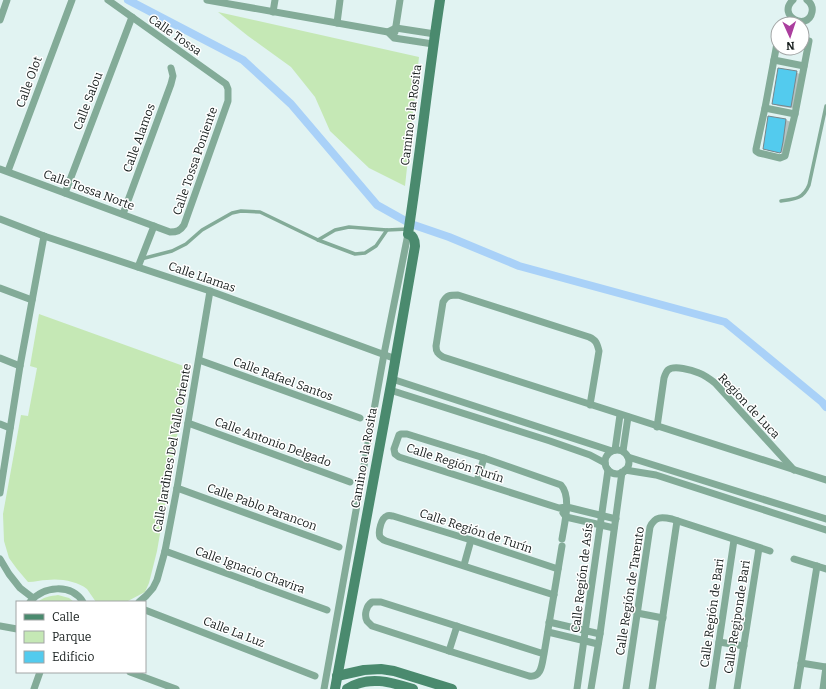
<svg xmlns="http://www.w3.org/2000/svg" width="826" height="689" font-family="Bitter,serif">
  <style>
    .green { fill: #c5e8b5 }
    .shadow { fill: #0003 }
    .lines { fill: none; stroke-linecap: round; stroke-linejoin: round }
    .canal { stroke: #a9d1f8; stroke-width: 8 }
    .building { fill: #53cbee; stroke: #77868b }
    .lane { stroke: #83ab98; stroke-width: 3.5 }
    .street { stroke: #83ab98; stroke-width: 7 }
    .secondary { stroke: #4a8a6e; stroke-width: 10 }
    .labels { text-anchor: middle; dominant-baseline: central; stroke-width: 3; stroke-linejoin: round; paint-order: stroke }
    .street-label { font-size: 12px; fill: #171e1d; stroke: #fff }
  </style>
  <rect width="100%" height="100%" fill="#e1f3f2"/>
  <!-- green -->
  <g class="green">
    <path d="M218 12 419 57 405 186 369 168 330 131 315 97 291 67 248 36Z"/>
    <path d="M39 314 189 368 157 551 149 583 145 592 126 602H96C93 598 90 593 87 589 78 581 58 578 47 580 41 580 35 582 28 582L17 569 9 558 4 541 3 514 21 415 28 416 37 368 30 366Z"/>
    <path d="M58 595 69 598 74 602H38C43 597 51 596 58 595Z"/>
  </g>
  <!-- shadow -->
  <g class="shadow">
    <path d="M796 72 801 75 796 109 778 106 773 103Z"/>
    <path d="M769 117 786 120 791 122 786 154 769 151 764 148Z"/>
  </g>
  <g class="lines">
    <!-- canal -->
    <path class="canal" d="M128 0 243 60 291 104 377 205 411 224 449 237 519 266 725 322 822 402 826 407"/>
  </g>
  <!-- building -->
  <g class="building">
    <path d="M778 68 797 71 791 107 772 104Z"/>
    <path d="M768 116 786 119 783 142 781 152 780 153 763 149Z"/>
  </g>
  <g class="lines">
    <!-- lane -->
    <g class="lane">
      <path d="M781 201C795 199 803 199 809 185L826 106"/>
      <path d="M318 240 355 254 365 253 376 246 387 230"/>
      <path d="M141 259 172 251 186 244 202 230 232 213 241 211 260 212 318 240 335 230 349 227 387 230 408 229"/>
    </g>
    <!-- street -->
    <g class="street">
      <path d="M207 0 388 32 394 38 433 44"/>
      <path d="M793 0C776 16 808 32 812 12 813 7 811 3 807 0"/>
      <path d="M273 12 275 0"/>
      <path d="M0 20 7 0"/>
      <path d="M337 23 340 0"/>
      <path d="M388 32 396 28 435 34"/>
      <path d="M395 32 400 0"/>
      <path d="M778 38 765 108 756 149V151L759 153 780 158 785 156 786 152 795 114 809 41"/>
      <path d="M774 60 804 66"/>
      <path d="M765 108 795 114"/>
      <path d="M0 169 170 232C177 232 180 231 184 225L228 101V89L226 84 108 0"/>
      <path d="M8 171 72 0"/>
      <path d="M65 193 132 17"/>
      <path d="M123 214 171 84 173 76 171 68"/>
      <path d="M0 219 44 236 210 291 396 359"/>
      <path d="M138 267 154 226"/>
      <path d="M0 288 32 300"/>
      <path d="M0 358 20 366"/>
      <path d="M199 360 360 418"/>
      <path d="M392 379 612 451"/>
      <path d="M390 390 550 441 590 455 605 463"/>
      <path d="M590 405 599 351C597 343 596 340 589 337L458 295C450 295 447 295 443 302L436 346C436 352 438 354 443 357L826 480"/>
      <path d="M188 423 350 482"/>
      <path d="M0 424 10 428"/>
      <path d="M657 427 664 378C665 375 666 372 668 370 674 365 692 370 699 373 704 375 710 379 715 383L794 470"/>
      <path d="M615 450 620 415"/>
      <circle cx="617" cy="462" r="12"/>
      <path d="M623 451 628 417"/>
      <path d="M628 457 826 519"/>
      <path d="M625 470 656 475 826 530"/>
      <path d="M477 481 484 458"/>
      <path d="M177 488 339 547"/>
      <path d="M0 493 20 366 44 236"/>
      <path d="M563 513 566 517 614 528"/>
      <path d="M562 539C564 525 572 497 561 485L484 458 407 434H401L399 435 394 449 395 454 399 457 559 508 567 507 616 519"/>
      <path d="M165 551 327 610"/>
      <path d="M0 559 9 574 20 588 33 598"/>
      <path d="M794 559 826 569"/>
      <path d="M464 565 471 540"/>
      <path d="M554 595 386 541C383 540 382 539 380 537 378 532 381 518 387 516 389 515 391 516 393 516L471 540 558 569"/>
      <path d="M30 602C43 586 71 583 83 602"/>
      <path d="M139 602 146 596 153 588 157 580 165 551 177 488 210 291"/>
      <path d="M145 610 315 676"/>
      <path d="M637 613 663 618"/>
      <path d="M549 622 600 634"/>
      <path d="M0 626 17 629"/>
      <path d="M548 632 598 644"/>
      <path d="M719 642 744 646"/>
      <path d="M449 651 457 626"/>
      <path d="M544 654 381 602H372C366 606 364 615 367 621L372 626 449 651 529 676C542 678 542 663 544 654L562 546"/>
      <path d="M801 663 826 667"/>
      <path d="M130 672 176 689"/>
      <path d="M34 689 40 672"/>
      <path d="M324 689 384 354 408 234"/>
      <path d="M577 689C588 616 597 543 608 470"/>
      <path d="M591 689 600 634 622 472"/>
      <path d="M626 689 650 527C655 516 662 517 672 519L770 551"/>
      <path d="M652 689 677 521"/>
      <path d="M712 689 734 540"/>
      <path d="M737 689 759 548"/>
      <path d="M797 689 817 566"/>
      <path d="M823 689 826 667"/>
    </g>
    <!-- secondary -->
    <g class="secondary">
      <path d="M337 676 364 670 381 669 394 671 452 689"/>
      <path d="M335 689 392 379 415 246C415 240 414 236 408 234 420 156 428 78 440 0"/>
      <path d="M347 689C368 675 391 682 413 689"/>
    </g>
  </g>
  <g class="labels">
    <!-- street labels -->
    <g class="street-label">
      <text transform="translate(175 35) rotate(35)">Calle Tossa</text>
      <text transform="translate(29 82) rotate(-70)">Calle Olot</text>
      <text transform="translate(88 101) rotate(-69)">Calle Salou</text>
      <text transform="translate(411 115) rotate(-83)">Camino a la Rosita</text>
      <text transform="translate(139 138) rotate(-70)">Calle Alamos</text>
      <text transform="translate(195 161) rotate(-71)">Calle Tossa Poniente</text>
      <text transform="translate(89 190) rotate(20)">Calle Tossa Norte</text>
      <text transform="translate(202 277) rotate(19)">Calle Llamas</text>
      <text transform="translate(283 379) rotate(20)">Calle Rafael Santos</text>
      <text transform="translate(749 406) rotate(47)">Region de Luca</text>
      <text transform="translate(273 442) rotate(20)">Calle Antonio Delgado</text>
      <text transform="translate(172 448) rotate(-80)">Calle Jardines Del Valle Oriente</text>
      <text transform="translate(364 458) rotate(-80)">Camino a la Rosita</text>
      <text transform="translate(455 463) rotate(18)">Calle Región Turín</text>
      <text transform="translate(262 507) rotate(20)">Calle Pablo Parancon</text>
      <text transform="translate(476 531) rotate(18)">Calle Región de Turín</text>
      <text transform="translate(250 570) rotate(20)">Calle Ignacio Chavira</text>
      <text transform="translate(582 578) rotate(-83)">Calle Región de Asís</text>
      <text transform="translate(630 591) rotate(-81)">Calle Región de Tarento</text>
      <text transform="translate(712 613) rotate(-82)">Calle Región de Bari</text>
      <text transform="translate(737 617) rotate(-81)">Calle Regiponde Bari</text>
      <text transform="translate(234 632) rotate(21)">Calle La Luz</text>
    </g>
  </g>
  <!-- legend -->
  <rect x="16" y="601" width="130" height="72" fill="#ffffff" stroke="#a2a5a5"/>
  <rect x="24" y="614" width="20" height="6" fill="#4a8a6e" stroke="#a2a5a5"/>
  <text x="52" y="621" font-size="12" fill="#171e1d">Calle</text>
  <rect x="24" y="631" width="20" height="12" fill="#c5e8b5" stroke="#a2a5a5"/>
  <text x="52" y="641" font-size="12" fill="#171e1d">Parque</text>
  <rect x="24" y="651" width="20" height="12" fill="#53cbee" stroke="#a2a5a5"/>
  <text x="52" y="661" font-size="12" fill="#171e1d">Edificio</text>
  <!-- north arrow -->
  <g transform="translate(790 36) rotate(177)"><circle r="19" fill="#ffffff" stroke="#a2a5a5"/>
  <path d="M0-3L7 15L0 10L-7 15Z" fill="#ab3e9e"/>
  <text y="-6" font-size="11" font-weight="bold" text-anchor="middle" fill="#171e1d">N</text>
  </g>
</svg>
